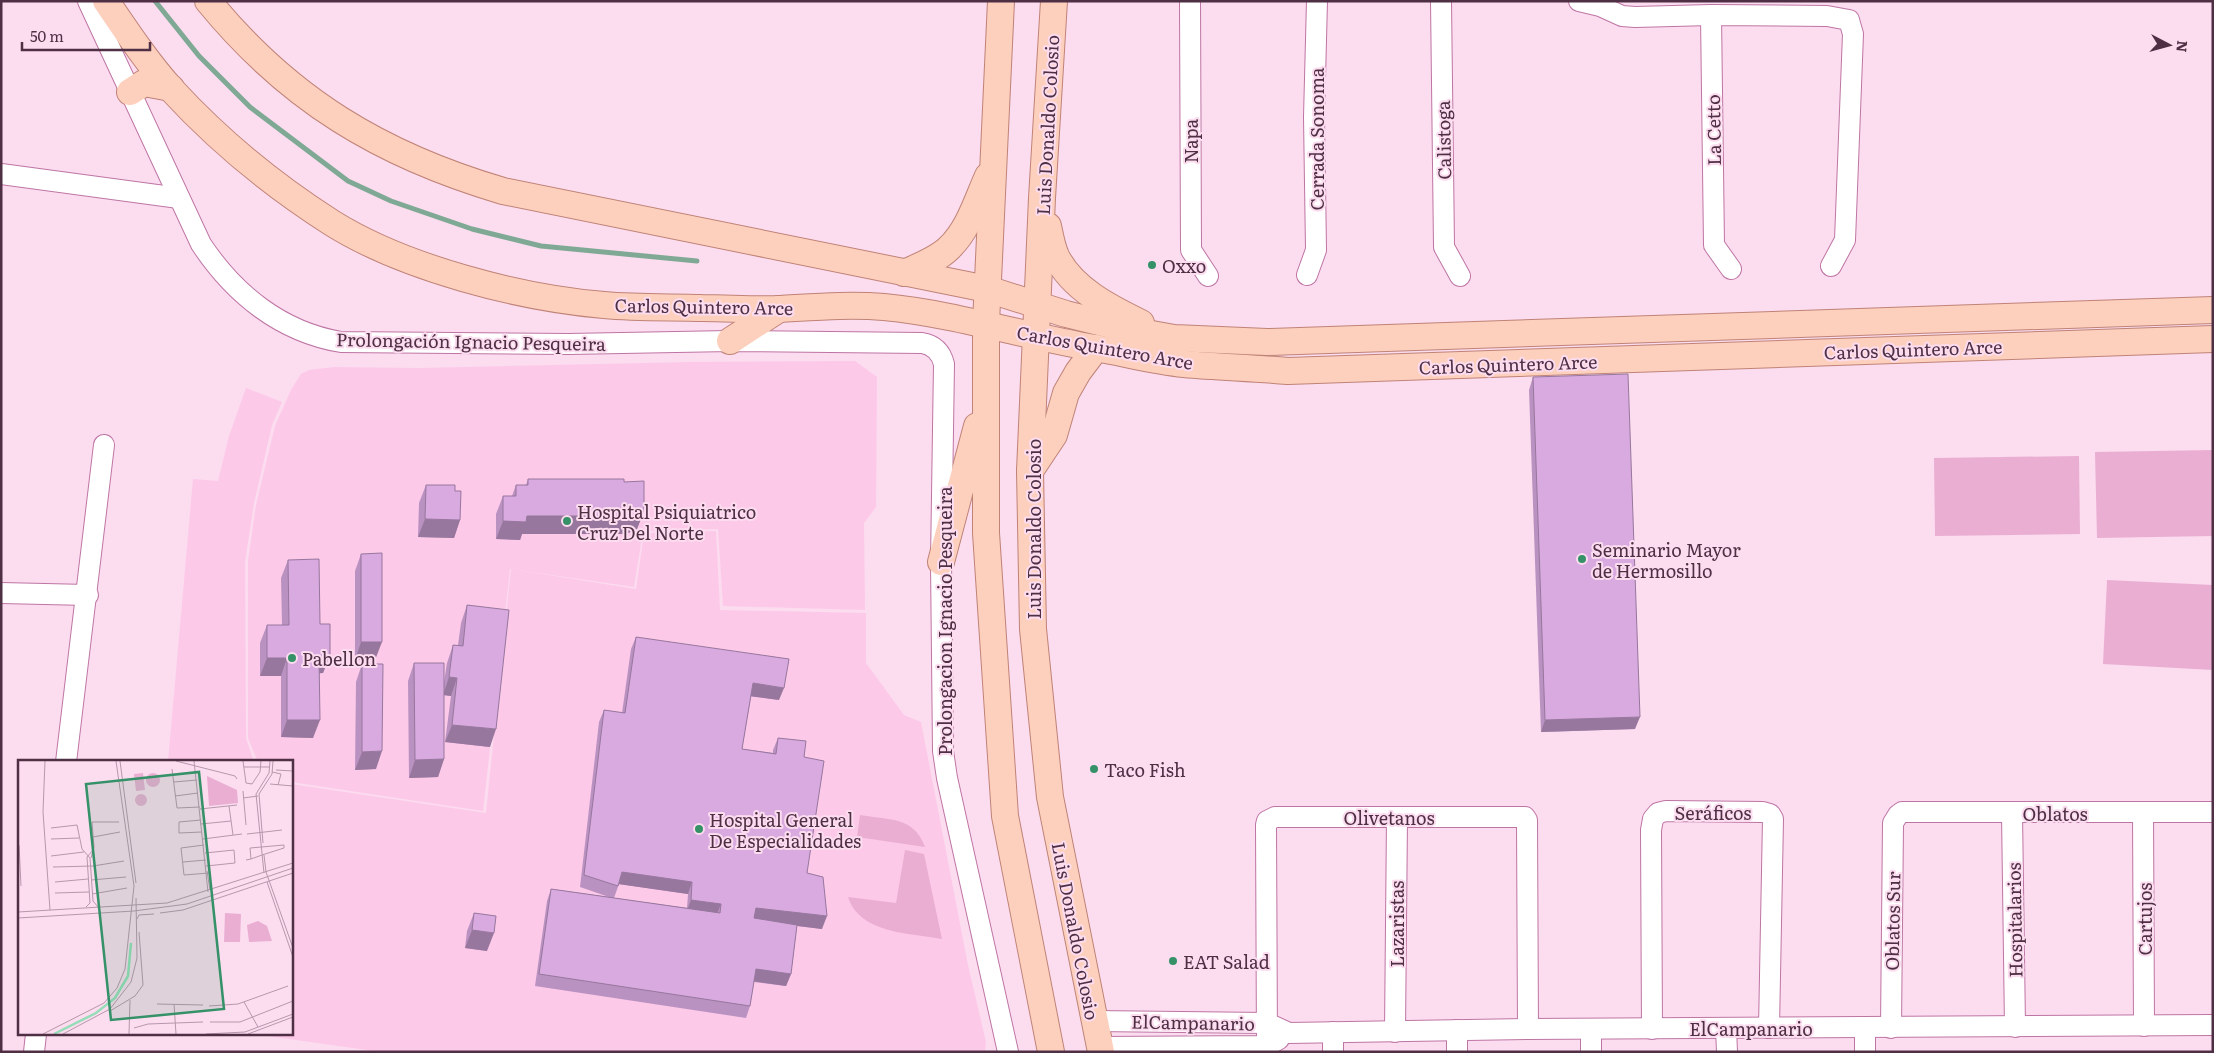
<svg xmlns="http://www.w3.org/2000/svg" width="2214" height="1053" font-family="Literata,serif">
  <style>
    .built { fill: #fdc9e9 }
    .green { fill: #eaaed3 }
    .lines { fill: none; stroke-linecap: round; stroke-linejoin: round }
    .stream { stroke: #80a995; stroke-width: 5 }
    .minor-casing { stroke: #be75a4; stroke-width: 22 }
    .major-casing { stroke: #bf8377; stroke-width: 28 }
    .minor { stroke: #fff; stroke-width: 20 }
    .major { stroke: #fdd0be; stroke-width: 26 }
    .wall { fill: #ba92c1; fill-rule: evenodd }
    .shaded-wall { fill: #97779d }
    .building { fill: #d8aae0; stroke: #97779d }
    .poi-dot { fill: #359168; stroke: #fcdcef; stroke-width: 2 }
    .labels { text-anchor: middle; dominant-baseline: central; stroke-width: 4; stroke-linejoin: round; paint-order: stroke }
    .street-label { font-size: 18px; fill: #4f2f44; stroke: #fcdcef }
    .poi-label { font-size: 18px; fill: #4f2f44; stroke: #fcdcef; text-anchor: start }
    .inset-river { fill: none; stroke: #95ddb8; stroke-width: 2.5 }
    .inset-road { fill: none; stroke: #b797ab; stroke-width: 1 }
    .view { fill: #359168; fill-opacity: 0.15; stroke: #359168; stroke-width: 2.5 }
    .inset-edge { fill: none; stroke: #4f2f44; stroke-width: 2.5 }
  </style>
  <rect width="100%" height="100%" fill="#fcdcef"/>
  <!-- built -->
  <g class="built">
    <path d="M855 361 877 377 876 507 864 523 865 610 723 606 718 529 643 531 634 587 510 569 483 811 291 782V762H258L248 738V561L256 505 275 426 291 390 301 374 309 370 334 367 418 368 691 362Z"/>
    <path d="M246 388 282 402 272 425 264 460 254 503 245 562 246 738 254 762H168L193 479 218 481 229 436Z"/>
    <path d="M716 531 720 610 866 613V663L904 715 921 722 968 965 986 1042 985 1052H381L254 1034H291V784L486 813 511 569 636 589 644 533Z"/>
  </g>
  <!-- green -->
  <g class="green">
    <path d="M2213 450V536L2097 538 2095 452Z"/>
    <path d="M2079 456 2080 534 1935 536 1934 458Z"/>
    <path d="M2107 580 2213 585V670L2103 664Z"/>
    <path d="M860 815C888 820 914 816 925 847L857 837Z"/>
    <path d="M905 850 924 854 942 939C910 933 860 934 848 897L896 903Z"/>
  </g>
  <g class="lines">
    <!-- stream -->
    <path class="stream" d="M155 1 199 56 250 107 348 181 391 201 472 229 541 246 697 261"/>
    <!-- minor casing -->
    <g class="minor-casing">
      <g id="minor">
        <path d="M88 1 201 244C234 294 281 332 341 342L568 344 730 341 922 343C934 345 941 352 944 364L941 562 943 751 947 778 1008 1052"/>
        <path d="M1190 1 1191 250 1208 276"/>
        <path d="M1441 1 1444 247 1460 276"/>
        <path d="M1579 1 1600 6 1622 16 1635 17 1711 15 1827 16 1849 20 1853 34 1845 240 1831 266"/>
        <path d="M1711 15 1714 245 1731 269"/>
        <path d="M1 174 179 198"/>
        <path d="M1307 275 1316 250 1314 117 1317 1"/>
        <path d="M1 593 88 595"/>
        <path d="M66 762 104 445"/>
        <path d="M2143 812 2144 1026"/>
        <path d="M2012 813 2015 1027"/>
        <path d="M1094 1021 1267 1023 1289 1033 1528 1029 2213 1025"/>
        <path d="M1726 1028 1727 1052"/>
        <path d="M1865 1028V1052"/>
        <path d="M1891 1028 1893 823 1898 815 1902 812H2213"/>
        <path d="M1591 1029V1052"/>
        <path d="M1652 1029 1651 830 1653 819 1658 813 1666 811 1763 812 1770 814 1773 819 1769 1028"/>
        <path d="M1457 1030V1052"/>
        <path d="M1395 1032 1397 817"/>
        <path d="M1267 1046 1266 825 1267 821 1275 817H1525L1527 820 1528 1029"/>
        <path d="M1100 1047 1267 1046 1279 1039"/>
        <path d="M34 1052 36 1034"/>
        <path d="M1333 1052V1032"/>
      </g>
    </g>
    <!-- major casing -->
    <g class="major-casing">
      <g id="major">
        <path d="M106 1C127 32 147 62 172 90 219 141 274 186 332 223 404 268 520 298 604 305 637 308 670 307 702 308 728 308 754 310 780 309 815 307 849 304 884 307 956 314 1024 336 1095 348 1124 353 1155 361 1184 364 1219 367 1254 368 1288 371L2213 339"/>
        <path d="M208 1C289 100 381 155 503 191L987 289 1066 314 1135 331 1174 338 1267 342 2213 310"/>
        <path d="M1001 1 986 323V533L1005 816 1051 1052"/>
        <path d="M1054 1 1042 198 1030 471 1033 629 1050 797 1101 1052"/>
        <path d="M130 92 144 83 171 88"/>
        <path d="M1048 226C1050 236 1052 247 1056 256 1072 289 1110 308 1141 323"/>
        <path d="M904 273C919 266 937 260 949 248 969 229 977 200 988 176"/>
        <path d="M730 341 779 309"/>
        <path d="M1030 471 1054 435 1066 393 1078 372 1096 348"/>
        <path d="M941 562 977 426"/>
      </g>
    </g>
    <!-- minor -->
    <use href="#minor" class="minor"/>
    <!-- major -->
    <use href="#major" class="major"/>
  </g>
  <!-- wall -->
  <g class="wall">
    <path d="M1533 377 1635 729 1541 732 1529 390Z"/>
    <path d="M528 479 624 482 644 511 637 529 626 534H522L520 540 496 539V514L503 496H512L516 485H526Z"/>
    <path d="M426 485 455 491 460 520 454 538 418 537 419 503Z"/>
    <path d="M361 554 375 660H355V571Z"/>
    <path d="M288 560 320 624 330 655 323 673H319L313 738 281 737V676H260V643L267 625H282L281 578Z"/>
    <path d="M467 605 490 747 445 742 451 696 444 695V759L438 777 409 778 408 681 414 663 444 682 447 663 453 645H458L461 623Z"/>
    <path d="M636 637 779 700 751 696 742 749 773 753V750L778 738 804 757 807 873 822 929 797 926 791 974 786 986 754 982 750 1006 746 1018 535 986 547 901 551 889 609 897 580 887 599 722 604 710 622 713 631 649ZM619 884 688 894 687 908 614 898Z"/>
    <path d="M362 664 376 769 355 770 356 682Z"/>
    <path d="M474 913 487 951 465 948 467 931Z"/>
  </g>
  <!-- shaded-wall -->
  <g class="shaded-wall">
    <path d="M644 511 637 529 626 534H522L520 540 496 539 503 521 527 516Z"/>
    <path d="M425 519 460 520 454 538 418 537Z"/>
    <path d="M361 642H382L375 660H355Z"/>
    <path d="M330 655 323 673 313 674 319 656Z"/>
    <path d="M267 658H287L281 676H260Z"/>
    <path d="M449 677 457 678 451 696 443 695Z"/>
    <path d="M753 683 784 688 779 700 748 696Z"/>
    <path d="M1640 717 1635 729 1541 732 1545 720Z"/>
    <path d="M287 720H320L313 738 281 737Z"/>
    <path d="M452 725 496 729 490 747 445 742Z"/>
    <path d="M382 751 376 769 355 770 362 752Z"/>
    <path d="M444 759 438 777 409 778 415 760Z"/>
    <path d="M622 872 692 882 688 894 618 884Z"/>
    <path d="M691 900 721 904 716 916 686 913Z"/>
    <path d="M756 908 827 916 822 929 751 920Z"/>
    <path d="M472 930 494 933 487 951 465 948Z"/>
    <path d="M756 969 791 974 786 986 751 981Z"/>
  </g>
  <!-- building -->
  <g class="building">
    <path d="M1628 374 1640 717 1545 720 1533 377Z"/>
    <path d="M528 479H624V482L644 481V511L632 516H527L526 522 503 521V496H516V485H528Z"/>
    <path d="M426 485H455V491H461L460 520 425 519Z"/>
    <path d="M382 553V642H361V554Z"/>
    <path d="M319 559 320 624H330V655L319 656 320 720H287V658H267V625H289L288 560Z"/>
    <path d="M467 605 509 610 496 729 452 725 457 678 449 677 453 645 463 646Z"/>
    <path d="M636 637 789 659 784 688 753 683 742 749 776 754 778 738 806 741 804 757 824 761 807 873 823 877 827 916 756 908 754 918 797 925 791 974 756 969 750 1006 539 974 551 889 720 913 721 904 691 900 692 882 622 872 618 886 584 875 604 710 625 713Z"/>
    <path d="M414 663H444V759L415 760Z"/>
    <path d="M362 664H383L382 751 362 752Z"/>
    <path d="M474 913 496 916 494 933 472 930Z"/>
  </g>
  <!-- markers -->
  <g class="poi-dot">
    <circle cx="1152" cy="265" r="5"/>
    <circle cx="567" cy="521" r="5"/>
    <circle cx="1582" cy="559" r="5"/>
    <circle cx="292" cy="658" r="5"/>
    <circle cx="1094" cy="769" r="5"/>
    <circle cx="699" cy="829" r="5"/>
    <circle cx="1173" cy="961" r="5"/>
  </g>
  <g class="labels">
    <!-- street labels -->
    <g class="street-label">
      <text transform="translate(1047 125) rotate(-87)">Luis Donaldo Colosio</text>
      <text transform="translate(1713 130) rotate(-91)">La Cetto</text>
      <text transform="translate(1316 139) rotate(-90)">Cerrada Sonoma</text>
      <text transform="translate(1443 140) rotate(-91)">Calistoga</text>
      <text transform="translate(1190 141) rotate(-90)">Napa</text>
      <text transform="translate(704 306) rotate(1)">Carlos Quintero Arce</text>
      <text transform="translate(471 341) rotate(1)">Prolongación Ignacio Pesqueira</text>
      <text transform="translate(1105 347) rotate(10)">Carlos Quintero Arce</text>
      <text transform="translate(1913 349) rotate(-2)">Carlos Quintero Arce</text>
      <text transform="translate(1508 364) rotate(-2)">Carlos Quintero Arce</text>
      <text transform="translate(1033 529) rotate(-90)">Luis Donaldo Colosio</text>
      <text transform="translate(944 621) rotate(-90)">Prolongacion Ignacio Pesqueira</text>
      <text x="1713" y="812">Seráficos</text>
      <text x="2055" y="813">Oblatos</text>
      <text x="1389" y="817">Olivetanos</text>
      <text transform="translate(2144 919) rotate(-90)">Cartujos</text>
      <text transform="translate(2014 920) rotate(-91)">Hospitalarios</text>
      <text transform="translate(1892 921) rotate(-89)">Oblatos Sur</text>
      <text transform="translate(1396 924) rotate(-90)">Lazaristas</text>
      <text transform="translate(1076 931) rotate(79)">Luis Donaldo Colosio</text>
      <text transform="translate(1193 1022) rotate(1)">ElCampanario</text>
      <text x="1751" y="1028">ElCampanario</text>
    </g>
    <!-- poi labels -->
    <g class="poi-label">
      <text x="1162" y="265">Oxxo</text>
      <text x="577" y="511">Hospital Psiquiatrico<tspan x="577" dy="21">Cruz Del Norte</tspan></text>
      <text x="1592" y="549">Seminario Mayor<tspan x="1592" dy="21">de Hermosillo</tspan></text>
      <text x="302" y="658">Pabellon</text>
      <text x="1104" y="769">Taco Fish</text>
      <text x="709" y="819">Hospital General<tspan x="709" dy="21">De Especialidades</tspan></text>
      <text x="1183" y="961">EAT Salad</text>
    </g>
  </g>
  <!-- overview -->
  <g transform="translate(18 760)">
    <rect width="275" height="275" fill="#fcdcef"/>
    <path d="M125 13 127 30 118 31 116 14ZM128 20a7 7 0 1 1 14 0a7 7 0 1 1-14 0ZM189 16 219 30 220 43 191 46ZM117 40a6 6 0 1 1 12 0a6 6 0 1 1-12 0ZM207 153 223 154 222 182H206ZM240 161 249 166 254 181 231 182 229 165Z" fill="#eaaed3"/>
    <path class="inset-river" d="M36 274 78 253 97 238 110 216 113 183"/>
    <path class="inset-road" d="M27 1 25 52 32 150M102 1 118 123M158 1 217 16 219 19M176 1 190 132M225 1 228 23 234 24 242 12 243 1M226 7H252M154 9 159 48 182 47M258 10 275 11M254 12 263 14 260 25M156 22 179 20M252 24 275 26M225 31 228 65M157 36 180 33M225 38 240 36M211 46 215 75M182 49 219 45M183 60 161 62V73L184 72M183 64 213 61M33 68 59 65 64 89 72 98 75 141 80 147M229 74 264 70M75 77 102 72M33 79 61 78M185 79 224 74M245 83 241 34 254 14 255 1M1 85 3 126M186 85 163 88 166 115 191 113M187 93 216 90 217 103 188 106M246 95 248 112 275 188M33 96 66 92M73 98 76 87 74 62H101M228 100 233 99 244 95 266 88V85L232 88 233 99M165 102 188 100M35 107 75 106 106 101M189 111 192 130M246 113 238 34 251 13 252 1M73 120 108 117M37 122 70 119M249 122 275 197M37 133 71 132M74 134 109 128M68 147 72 143 69 97 76 89M0 152 149 143 275 103M142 153 165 150 275 113M0 158 116 151 169 144 275 108M119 159 121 155 136 154M226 242 240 267M139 244 185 245M156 244 158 274M191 246 220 244 270 226M92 251 117 236 125 225 121 172M192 262H222L275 241M116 268 130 264 185 262M25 274 86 243 99 228 107 209 116 126 98 1M45 274 92 249 113 222 119 198 118 138M111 274 112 240M188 274 227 272 275 254M230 274 275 257"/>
    <path class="view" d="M181 12 206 249 93 260 68 24Z"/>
    <rect width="275" height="275" class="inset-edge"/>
  </g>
  <!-- border -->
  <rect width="2214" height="1053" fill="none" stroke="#4f2f44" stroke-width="5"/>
  <!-- north arrow -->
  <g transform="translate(2169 45) rotate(96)" stroke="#fcdcef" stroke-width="4" paint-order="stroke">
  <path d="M0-4L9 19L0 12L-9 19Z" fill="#4f2f44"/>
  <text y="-8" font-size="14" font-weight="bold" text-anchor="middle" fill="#4f2f44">N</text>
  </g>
  <!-- scale -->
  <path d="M22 42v8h128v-8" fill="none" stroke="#4f2f44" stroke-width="2.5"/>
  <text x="30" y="42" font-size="15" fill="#4f2f44" stroke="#fcdcef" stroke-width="4" paint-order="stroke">50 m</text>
</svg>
